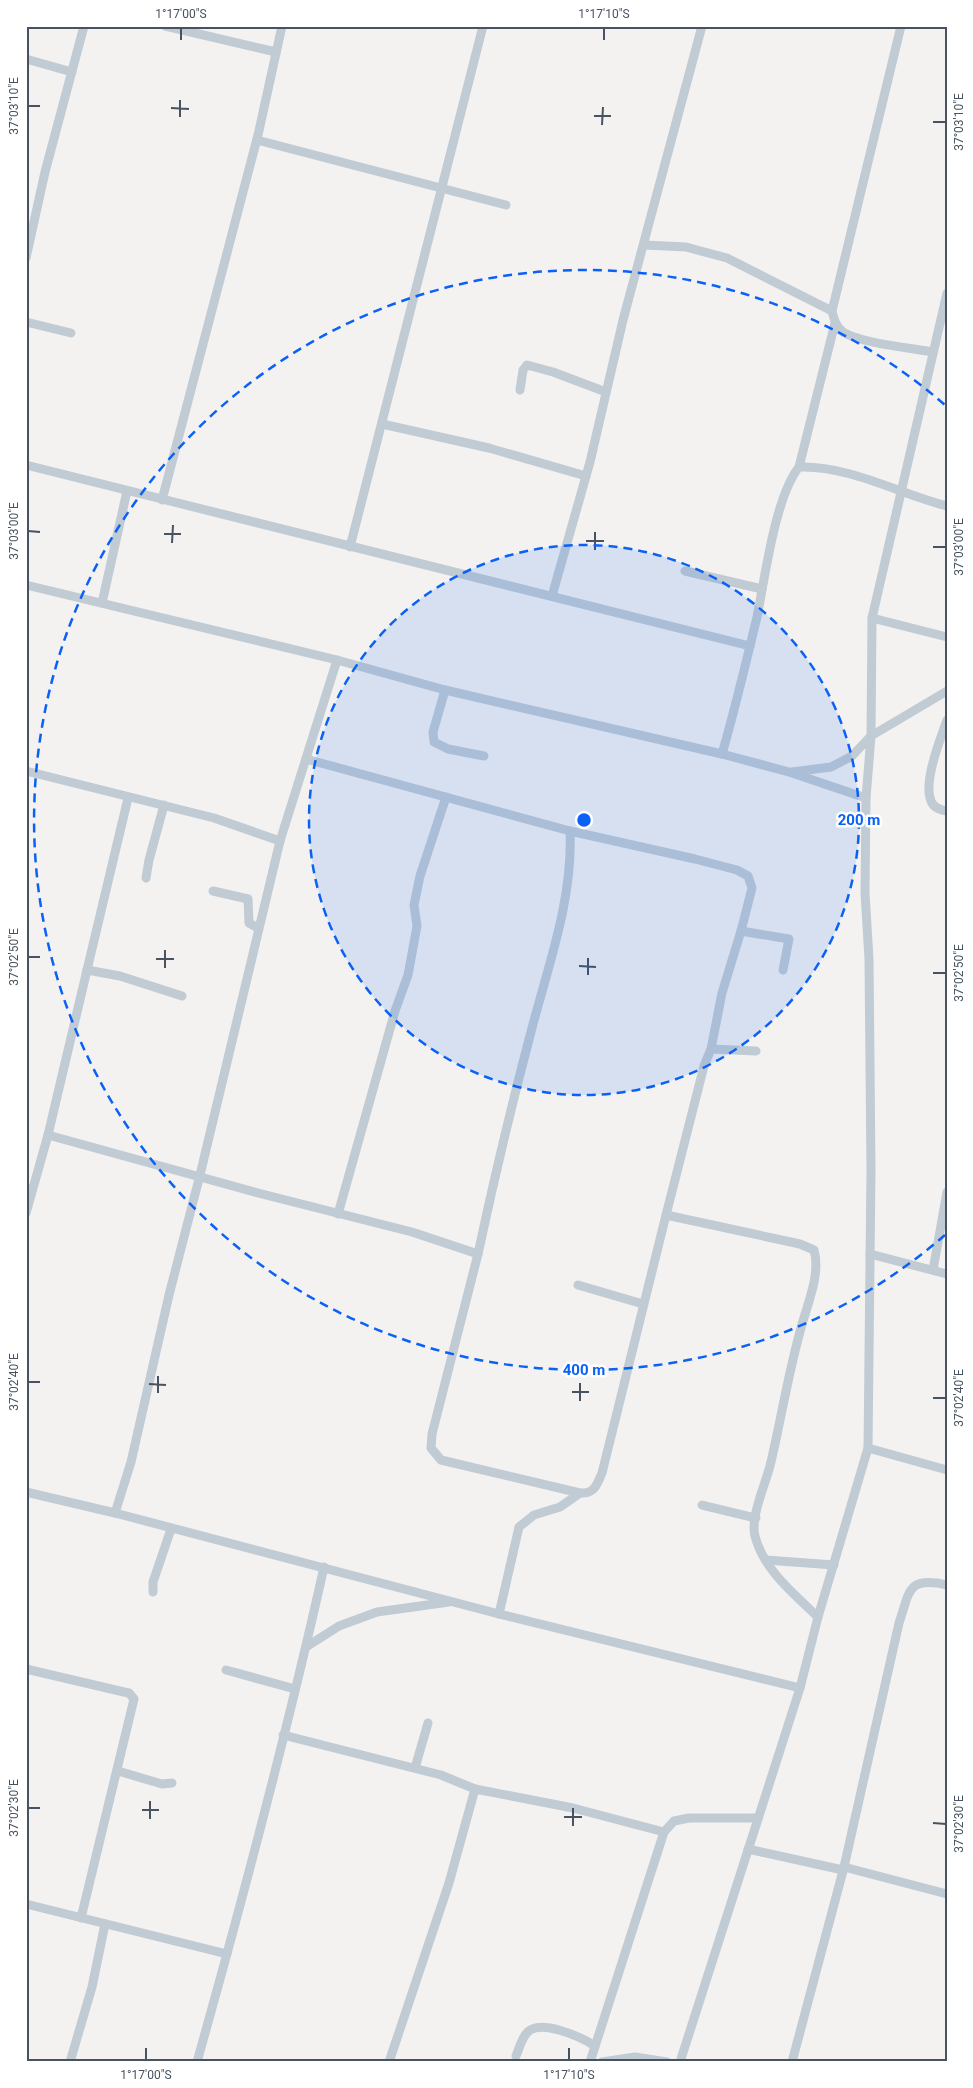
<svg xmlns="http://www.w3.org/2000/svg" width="973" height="2088" font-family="Roboto,sans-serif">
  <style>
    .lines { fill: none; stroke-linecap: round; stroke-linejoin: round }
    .street { stroke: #c1cbd4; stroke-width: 9 }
    .ticks { fill: none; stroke: #475361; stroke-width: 2 }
    .ring { fill: none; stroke: #0a61f6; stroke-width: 2.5; stroke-dasharray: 9 6 }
    .centre { fill: #0a61f6; stroke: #fff; stroke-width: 2.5 }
    .ring-label { font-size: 15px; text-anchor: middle; font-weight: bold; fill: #0a61f6; stroke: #fff; stroke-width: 5; stroke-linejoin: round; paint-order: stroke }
    .neatline { fill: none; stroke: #475361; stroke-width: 2 }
    .ticks-label { font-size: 12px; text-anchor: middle; fill: #475361 }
  </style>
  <rect width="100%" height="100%" fill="#f4f2f1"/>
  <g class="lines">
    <!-- street -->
    <g class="street">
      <path d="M165 26 276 52"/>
      <path d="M901 26 832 311C834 319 836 327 843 332 860 343 911 348 933 352"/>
      <path d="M26 59 72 72"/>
      <path d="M257 140 506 205"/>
      <path d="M644 245 686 247 727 258 832 311"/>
      <path d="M26 258 45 172 84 26"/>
      <path d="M26 322 71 333"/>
      <path d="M520 390 523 370 527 365 553 372 606 392"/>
      <path d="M382 424 489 448 586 476"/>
      <path d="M26 465C267 527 509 585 750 646"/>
      <path d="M799 467C848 465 900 494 947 506"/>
      <path d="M162 500 258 135 282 26"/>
      <path d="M350 547 483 26"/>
      <path d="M685 571 762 589"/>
      <path d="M26 585 337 660 445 690 722 754 789 772 866 798"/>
      <path d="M552 596 590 462 623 320 702 26"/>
      <path d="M102 603 127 491"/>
      <path d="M872 618 947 637"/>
      <path d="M337 660 280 841 200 1175 169 1295 131 1462 115 1513 499 1614 800 1688"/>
      <path d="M445 690 433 732 434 742 448 749 484 756"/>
      <path d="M947 720C940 740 923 782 931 801 933 807 941 810 947 811"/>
      <path d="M722 754C735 709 746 663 757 617 765 578 775 497 799 467L835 323"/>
      <path d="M306 759 570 831C573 899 549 963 532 1028 512 1103 494 1179 478 1254"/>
      <path d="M26 771 214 818 280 841"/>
      <path d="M792 772 831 767 852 756 871 736 947 691"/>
      <path d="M128 798 87 970 120 976 182 996"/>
      <path d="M570 831 695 859 737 870 748 876 752 888 741 931"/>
      <path d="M146 878 149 860 164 805"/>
      <path d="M213 891 248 899 249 923 258 928"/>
      <path d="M87 970 48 1135 258 1193 412 1232 478 1254 432 1434 431 1448 441 1460 580 1493C595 1494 597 1484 602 1473L666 1215 800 1244 814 1250C821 1274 807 1305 801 1328 788 1374 781 1420 770 1466 765 1485 750 1518 755 1536 763 1569 794 1594 818 1617"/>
      <path d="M711 1049 722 993 741 931 789 939 783 970"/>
      <path d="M26 1213 48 1135"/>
      <path d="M338 1214 395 1011 408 975 417 926 414 905 420 876 446 797"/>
      <path d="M666 1215 704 1066 711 1049 756 1051"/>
      <path d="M870 1254 947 1274"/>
      <path d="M933 1270 947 1192"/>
      <path d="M578 1285 643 1304"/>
      <path d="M868 1448 947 1470"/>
      <path d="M26 1492 115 1513"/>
      <path d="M702 1505 756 1518"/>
      <path d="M766 1560 834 1565"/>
      <path d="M153 1592V1582L171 1529"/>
      <path d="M499 1614 519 1527 534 1515 560 1507 580 1493"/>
      <path d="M306 1647 339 1626 377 1612 449 1602"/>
      <path d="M26 1669 124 1692 129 1693 134 1699 81 1918"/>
      <path d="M226 1670 295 1689"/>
      <path d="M283 1735 441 1775 475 1789 573 1808 664 1832"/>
      <path d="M415 1768 428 1723"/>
      <path d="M118 1771 162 1784 172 1783"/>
      <path d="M748 1849 843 1870"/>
      <path d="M844 1867 947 1894"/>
      <path d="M26 1904 227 1954"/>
      <path d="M516 2056C519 2049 521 2040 526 2034 538 2017 581 2037 595 2046"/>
      <path d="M70 2062 92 1987 105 1924"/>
      <path d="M197 2062C243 1898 287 1733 324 1567"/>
      <path d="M389 2062 449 1883 475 1789"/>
      <path d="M590 2062 664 1832 674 1821 689 1818H758"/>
      <path d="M602 2062 635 2057 667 2062"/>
      <path d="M680 2062 800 1688 818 1617 868 1448 871 1170 869 959 865 893 866 798 871 736 872 618 947 293"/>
      <path d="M792 2062 844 1867 899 1623C910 1591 907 1576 947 1585"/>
    </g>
  </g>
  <!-- ticks -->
  <path class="ticks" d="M181 40V28M604 40V28M28 106H40M171 108 189 109M594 116H611M180 117V100M933 122H946M602 125 603 107M28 531 40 532M164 534H181M586 541H604M172 543 173 525M933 547H946M595 550V532M28 957H40M156 959H174M579 966 596 967M165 968V950M933 973H946M588 975V958M28 1382H40M149 1384 166 1385M572 1392H589M158 1393V1376M933 1398H946M580 1401V1383M28 1808H40M142 1810H159M564 1817H582M150 1819V1801M933 1823 946 1824M573 1826V1808M146 2060V2048M569 2060V2048"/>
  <!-- distance rings -->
  <circle cx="584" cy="820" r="275" fill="#0a61f6" fill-opacity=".12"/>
  <g class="ring">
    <circle cx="584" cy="820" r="275"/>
    <path d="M945 1235A550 550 0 1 1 945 405"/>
  </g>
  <circle cx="584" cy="820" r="8" class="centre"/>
  <g class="ring-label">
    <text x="859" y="825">200 m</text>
    <text x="584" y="1375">400 m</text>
  </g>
  <!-- border -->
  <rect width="973" height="2088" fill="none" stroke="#ffffff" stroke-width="55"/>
  <rect x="28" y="28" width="918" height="2032" class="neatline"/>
  <g class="ticks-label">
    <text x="181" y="18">1°17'00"S</text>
    <text x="604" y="18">1°17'10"S</text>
    <text transform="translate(14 106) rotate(-90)" y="4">37°03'10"E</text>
    <text transform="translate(959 122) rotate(-90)" y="4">37°03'10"E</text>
    <text transform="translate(14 531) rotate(-90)" y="4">37°03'00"E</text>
    <text transform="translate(959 547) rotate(-90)" y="4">37°03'00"E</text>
    <text transform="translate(14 957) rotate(-90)" y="4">37°02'50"E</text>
    <text transform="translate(959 973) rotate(-90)" y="4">37°02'50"E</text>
    <text transform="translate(14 1382) rotate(-90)" y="4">37°02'40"E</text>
    <text transform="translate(959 1398) rotate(-90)" y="4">37°02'40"E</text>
    <text transform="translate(14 1808) rotate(-90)" y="4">37°02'30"E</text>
    <text transform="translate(959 1824) rotate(-90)" y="4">37°02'30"E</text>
    <text x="146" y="2079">1°17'00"S</text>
    <text x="569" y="2079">1°17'10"S</text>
  </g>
</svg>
